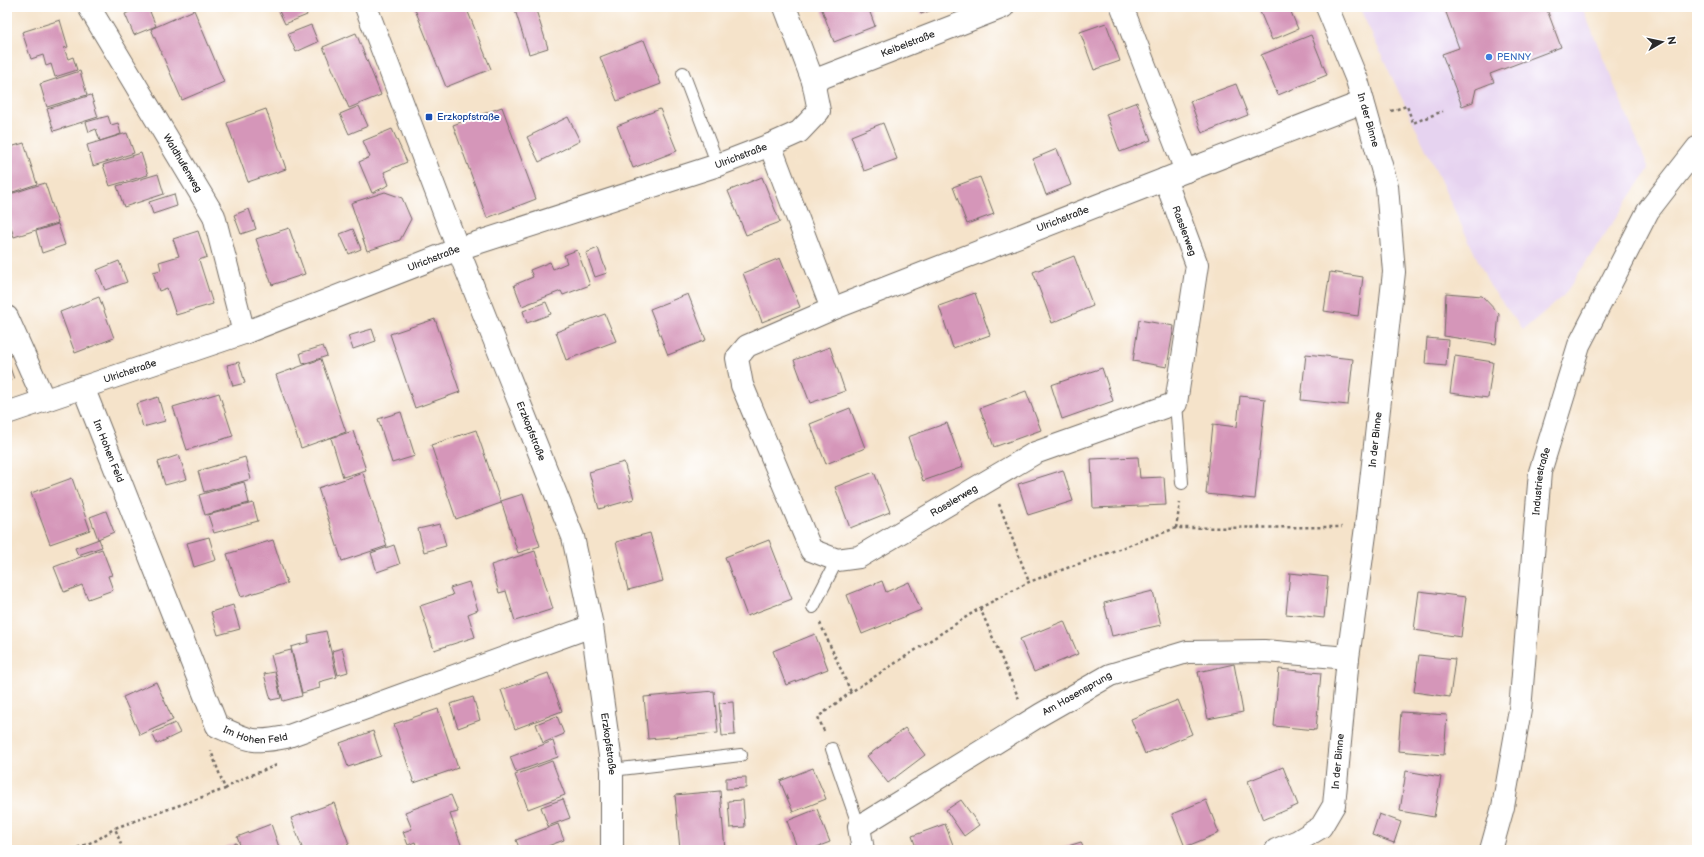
<svg xmlns="http://www.w3.org/2000/svg" width="1704" height="857" font-family="'Balsamiq Sans',sans-serif">
  <style>
    .built { fill: #e6d3f0 }
    .building { fill: #d596b9 }
    .lines { fill: none; stroke-linecap: round; stroke-linejoin: round }
    .service-casing { stroke: #726b63; stroke-width: 14 }
    .minor-casing { stroke: #726b63; stroke-width: 24 }
    .path { stroke: #726b63; stroke-width: 2.5; stroke-dasharray: 3 3; stroke-linecap: butt }
    .service { stroke: #fff; stroke-width: 12 }
    .minor { stroke: #fff; stroke-width: 22 }
    .shop-dot { fill: #3f7fe0; stroke: #fff; stroke-width: 1.5 }
    .transit-dot { fill: #1a4fb4; stroke: #fff; stroke-width: 1.5 }
    .labels { text-anchor: middle; dominant-baseline: central; stroke-width: 4; stroke-linejoin: round; paint-order: stroke }
    .street-label { font-size: 10px; fill: #2b2b2b; stroke: #fff }
    .shop-label { font-size: 10px; fill: #366cbe; stroke: #fff; text-anchor: start }
    .transit-label { font-size: 10px; fill: #164399; stroke: #fff; text-anchor: start }
  </style>
  <rect width="100%" height="100%" fill="#fff"/>
  <filter id="ink" filterUnits="userSpaceOnUse"><feTurbulence type="fractalNoise" baseFrequency=".025" numOctaves="2"/><feDisplacementMap in="SourceGraphic" scale="8" xChannelSelector="R" yChannelSelector="G"/><feConvolveMatrix kernelMatrix="1 2 1 2 8 2 1 2 1" color-interpolation-filters="sRGB"/></filter>
  <filter id="wash" filterUnits="userSpaceOnUse"><feTurbulence type="fractalNoise" baseFrequency=".012" numOctaves="4" result="noise"/><feDisplacementMap in="SourceGraphic" scale="16" xChannelSelector="R" yChannelSelector="G"/><feGaussianBlur stdDeviation="0.9" result="paint"/><feColorMatrix in="noise" values="0 0 0 0 0 0 0 0 0 0 0 0 0 0 0 0 0 1.4 0 .05"/><feComposite in="paint" operator="in"/></filter>
  <g filter="url(#wash)">
    <rect width="100%" height="100%" fill="#f5e3ca"/>
    <!-- built -->
    <path class="built" d="M1359 7H1582L1649 169 1564 295 1523 330 1490 286Z"/>
    <g id="blocks">
      <!-- building -->
      <g class="building">
        <path d="M140 7H148L156 26 134 35 125 14Z"/>
        <path d="M291 7H304L307 15 285 24 279 11Z"/>
        <path d="M414 7H466L491 69 446 87Z"/>
        <path d="M514 7H535L548 48 529 54Z"/>
        <path d="M821 7H868L875 26 834 42Z"/>
        <path d="M918 7H940L921 14Z"/>
        <path d="M1258 7H1289L1298 29 1272 40Z"/>
        <path d="M1444 7H1546L1561 47 1490 74 1494 82 1476 89 1473 102 1462 106 1442 54 1459 48Z"/>
        <path d="M194 10 224 82 182 100 151 29Z"/>
        <path d="M60 20 68 47 64 48 68 59 73 57 77 70 55 77 51 64 46 66 43 55 31 59 22 32Z"/>
        <path d="M1106 23 1120 61 1094 70 1080 32Z"/>
        <path d="M311 25 318 42 296 52 288 34Z"/>
        <path d="M356 33 381 95 349 108 323 47Z"/>
        <path d="M1311 35 1327 75 1278 95 1261 55Z"/>
        <path d="M644 40 661 84 617 101 600 57Z"/>
        <path d="M80 71 87 95 47 107 40 84Z"/>
        <path d="M1236 84 1248 115 1202 133 1190 101Z"/>
        <path d="M91 95 98 117 54 131 47 109Z"/>
        <path d="M1137 102 1151 140 1120 152 1106 114Z"/>
        <path d="M359 106 368 126 349 134 340 114Z"/>
        <path d="M502 107 536 199 487 218 453 125Z"/>
        <path d="M266 109 286 169 248 182 227 123Z"/>
        <path d="M660 109 677 151 633 168 617 126Z"/>
        <path d="M108 116 111 125 118 123 121 134 100 141 96 129 89 132 86 122Z"/>
        <path d="M568 117 580 141 539 162 527 137Z"/>
        <path d="M883 123 897 159 864 171 851 136Z"/>
        <path d="M392 129 407 162 384 172 389 185 372 193 359 162 370 157 363 141Z"/>
        <path d="M127 133 134 153 93 166 87 145Z"/>
        <path d="M24 143 37 184 7 194V148Z"/>
        <path d="M1057 149 1071 185 1046 195 1033 159Z"/>
        <path d="M141 153 148 175 110 186 103 165Z"/>
        <path d="M158 174 164 194 124 207 117 186Z"/>
        <path d="M762 177 780 222 746 235 728 191Z"/>
        <path d="M980 177 994 214 967 224 953 187Z"/>
        <path d="M45 183 58 223 14 237 7 215V195Z"/>
        <path d="M385 192 402 198 411 219 400 240 367 251 351 203Z"/>
        <path d="M174 194 177 206 153 214 149 202Z"/>
        <path d="M249 209 256 229 241 234 234 215Z"/>
        <path d="M58 224 65 245 42 253 36 231Z"/>
        <path d="M289 228 305 274 272 285 256 239Z"/>
        <path d="M353 229 361 249 349 254 340 234Z"/>
        <path d="M198 231 207 257 199 260 213 304 176 315 167 288 159 291 153 272 161 270 159 262 179 256 173 239Z"/>
        <path d="M598 248 607 273 595 277 586 253Z"/>
        <path d="M577 250 590 285 563 295 561 291 522 306 514 285 533 277 530 270 550 262 553 269 567 263 564 255Z"/>
        <path d="M1074 256 1093 306 1052 323 1033 272Z"/>
        <path d="M780 258 800 307 762 322 743 273Z"/>
        <path d="M119 261 127 282 105 290 97 270Z"/>
        <path d="M1330 272 1363 277 1358 316 1324 311Z"/>
        <path d="M975 293 990 335 953 348 939 306Z"/>
        <path d="M1446 293 1482 296 1499 314 1496 344 1444 336Z"/>
        <path d="M688 294 706 340 668 355 650 309Z"/>
        <path d="M99 297 114 338 75 353 60 312Z"/>
        <path d="M546 302 551 314 527 323 523 311Z"/>
        <path d="M605 314 616 341 566 360 556 332Z"/>
        <path d="M435 319 460 392 415 408 390 334Z"/>
        <path d="M1139 320 1174 326 1167 367 1133 361Z"/>
        <path d="M372 329 376 341 353 349 348 336Z"/>
        <path d="M1427 338 1448 340 1446 366 1425 364Z"/>
        <path d="M323 346 327 356 303 364 300 353Z"/>
        <path d="M830 347 845 391 810 403 794 360Z"/>
        <path d="M1306 354 1353 359 1348 405 1301 400Z"/>
        <path d="M1455 356 1493 362 1488 398 1450 393Z"/>
        <path d="M7 359 14 379 7 381Z"/>
        <path d="M321 359 346 432 301 448 276 375Z"/>
        <path d="M239 362 245 383 233 386 227 365Z"/>
        <path d="M1102 368 1113 401 1062 419 1051 385Z"/>
        <path d="M1026 391 1041 430 994 447 980 408Z"/>
        <path d="M219 393 233 436 187 450 173 407Z"/>
        <path d="M1240 396 1265 399 1255 499 1206 494 1213 424 1237 427Z"/>
        <path d="M158 397 165 421 143 427 136 404Z"/>
        <path d="M850 408 865 448 826 464 810 424Z"/>
        <path d="M401 412 415 456 392 463 378 419Z"/>
        <path d="M947 423 963 467 923 481 908 437Z"/>
        <path d="M476 430 501 503 456 519 431 445Z"/>
        <path d="M353 431 366 470 343 477 331 438Z"/>
        <path d="M179 455 187 479 165 485 158 462Z"/>
        <path d="M245 457 251 479 204 492 198 471Z"/>
        <path d="M1138 457 1140 478 1164 477 1166 505 1093 508 1091 459Z"/>
        <path d="M624 462 634 499 599 509 589 472Z"/>
        <path d="M1063 470 1073 501 1028 515 1018 484Z"/>
        <path d="M874 472 890 512 850 528 835 487Z"/>
        <path d="M363 473 387 546 342 561 318 488Z"/>
        <path d="M72 478 90 530 50 544 31 493Z"/>
        <path d="M244 482 249 503 205 515 199 495Z"/>
        <path d="M523 494 540 546 518 553 501 501Z"/>
        <path d="M253 503 258 521 214 533 208 515Z"/>
        <path d="M106 511 114 532 98 539 90 517Z"/>
        <path d="M440 524 446 546 424 552 418 529Z"/>
        <path d="M650 533 663 581 628 590 616 542Z"/>
        <path d="M209 537 216 560 194 567 187 543Z"/>
        <path d="M99 539 102 547 78 555 75 548Z"/>
        <path d="M273 540 287 583 241 597 227 554Z"/>
        <path d="M769 540 792 599 747 616 725 557Z"/>
        <path d="M394 545 400 564 377 572 371 553Z"/>
        <path d="M102 549 112 575 108 576 113 590 88 599 82 585 64 592 54 567Z"/>
        <path d="M535 551 553 609 515 621 506 591 499 593 491 565Z"/>
        <path d="M1290 573 1328 577 1324 618 1286 614Z"/>
        <path d="M882 581 886 592 909 582 921 610 862 634 847 595Z"/>
        <path d="M469 582 478 610 468 614 475 637 434 650 420 606 453 595 450 588Z"/>
        <path d="M1153 591 1161 625 1112 636 1104 603Z"/>
        <path d="M1419 591 1466 597 1461 637 1414 630Z"/>
        <path d="M233 605 240 629 218 635 211 612Z"/>
        <path d="M1064 621 1078 654 1034 672 1020 639Z"/>
        <path d="M326 631 337 677 319 682 320 688 302 693 291 647 309 642 308 635Z"/>
        <path d="M815 634 828 669 786 685 773 651Z"/>
        <path d="M342 648 348 672 338 675 332 651Z"/>
        <path d="M291 650 302 696 283 701 271 655Z"/>
        <path d="M1419 655 1455 659 1450 697 1414 692Z"/>
        <path d="M1234 664 1243 712 1208 719 1198 672Z"/>
        <path d="M1279 669 1321 673 1316 730 1274 726Z"/>
        <path d="M275 672 281 698 271 700 264 674Z"/>
        <path d="M548 673 562 711 515 729 501 690Z"/>
        <path d="M156 682 173 720 140 735 123 697Z"/>
        <path d="M714 691 718 733 648 739 644 697Z"/>
        <path d="M473 697 480 720 458 728 450 704Z"/>
        <path d="M1178 700 1192 734 1145 754 1131 719Z"/>
        <path d="M733 702 735 735 722 736 719 703Z"/>
        <path d="M438 709 458 768 414 783 394 724Z"/>
        <path d="M1401 712 1447 715 1444 755 1398 751Z"/>
        <path d="M557 716 564 734 543 743 536 724Z"/>
        <path d="M175 723 180 733 157 744 152 733Z"/>
        <path d="M905 728 925 755 888 783 867 756Z"/>
        <path d="M373 731 381 756 348 767 340 743Z"/>
        <path d="M553 741 558 757 516 772 510 757Z"/>
        <path d="M552 761 565 795 528 809 515 775Z"/>
        <path d="M1283 767 1298 805 1263 820 1248 781Z"/>
        <path d="M813 768 826 799 793 812 780 781Z"/>
        <path d="M1406 771 1441 777 1434 817 1400 811Z"/>
        <path d="M746 777V788L726 789V778Z"/>
        <path d="M720 791 725 850H680L675 795Z"/>
        <path d="M451 795 458 812 450 814 463 850H418L415 842 408 845 403 832 412 829 405 812Z"/>
        <path d="M563 799 570 818 548 826 541 807Z"/>
        <path d="M743 800 745 827 730 828 728 801Z"/>
        <path d="M961 800 979 825 964 836 946 810Z"/>
        <path d="M1206 800 1219 833 1185 847 1172 814Z"/>
        <path d="M334 803 349 844 333 850H303L291 818Z"/>
        <path d="M817 809 830 842 809 850H798L787 821Z"/>
        <path d="M1379 814 1401 822 1394 843 1372 835Z"/>
        <path d="M271 824 280 850H242L237 837Z"/>
        <path d="M558 824 564 840 537 850H520L516 840Z"/>
        <path d="M945 824 955 850H917L912 836Z"/>
        <path d="M1081 842 1084 850H1063L1062 848Z"/>
        <path d="M236 843 239 850H218Z"/>
      </g>
    </g>
  </g>
  <g filter="url(#ink)">
    <use href="#blocks" fill-opacity="0" stroke="#726b63" stroke-width="1"/>
    <g class="lines">
      <!-- service casing -->
      <g class="service-casing">
        <g id="service">
          <path d="M683 73 718 165"/>
          <path d="M1176 403 1182 483"/>
          <path d="M813 607 837 560"/>
          <path d="M832 749 859 827"/>
          <path d="M612 770 741 755"/>
        </g>
      </g>
      <!-- minor casing -->
      <g class="minor-casing">
        <g id="minor">
          <path id="s1" d="M89 7 214 216 244 333"/>
          <path id="s2" d="M366 7 458 249 573 537 592 626 612 770V850"/>
          <path id="s3" d="M785 7 813 81 1003 7"/>
          <path d="M1122 7 1186 171"/>
          <path d="M770 145 799 132 819 111 813 81"/>
          <path id="s4" d="M832 309 747 346 737 358 742 385 811 550 837 560 859 557 1035 453 1176 403 1197 265 1165 179"/>
          <path d="M7 317 44 400"/>
          <path id="s5" d="M83 387 217 726C248 740 252 744 286 737L592 626"/>
          <path id="s6" d="M7 413 244 333 458 249 718 165 770 145 832 309 1363 102"/>
          <path id="s7" d="M863 850 859 827 1040 715 1110 675 1187 652 1264 651 1348 658"/>
          <path id="s8" d="M1276 850 1298 841 1321 827 1334 805 1348 658 1366 527 1394 272 1387 186 1357 80 1327 7"/>
          <path id="s9" d="M1491 850 1503 807 1520 710 1540 472 1579 345 1648 211 1697 148"/>
        </g>
      </g>
      <!-- path -->
      <g class="path">
        <path d="M1391 111 1407 106 1413 123 1443 111"/>
        <path d="M999 504 1029 582"/>
        <path d="M1176 528 1180 503"/>
        <path d="M980 608 1019 699"/>
        <path d="M820 623 851 692"/>
        <path d="M824 731 818 717 851 692 980 608 1029 582 1176 528 1342 527"/>
        <path d="M225 789 239 780 277 765"/>
        <path d="M72 850 97 840 115 828"/>
        <path d="M123 850 115 828 225 789 211 751"/>
      </g>
      <!-- service -->
      <use href="#service" class="service"/>
      <!-- minor -->
      <use href="#minor" class="minor"/>
    </g>
  </g>
  <!-- markers -->
  <circle class="shop-dot" cx="1489" cy="57" r="4"/>
  <rect class="transit-dot" x="425" y="113" width="8" height="8" rx="2"/>
  <g class="labels">
    <!-- street labels -->
    <g class="street-label">
      <text stroke="none"><textPath href="#s3" startOffset="181">Keibelstraße</textPath></text>
      <text transform="translate(1368 120) rotate(74)">In der Binne</text>
      <text stroke="none"><textPath href="#s6" startOffset="778">Ulrichstraße</textPath></text>
      <text stroke="none"><textPath href="#s1" startOffset="182">Waldhufenweg</textPath></text>
      <text stroke="none"><textPath href="#s6" startOffset="1232">Ulrichstraße</textPath></text>
      <text transform="translate(1184 231) rotate(70)">Rasslerweg</text>
      <text stroke="none"><textPath href="#s6" startOffset="454">Ulrichstraße</textPath></text>
      <text stroke="none"><textPath href="#s6" startOffset="130">Ulrichstraße</textPath></text>
      <text stroke="none"><textPath href="#s2" startOffset="455">Erzkopfstraße</textPath></text>
      <text stroke="none"><textPath href="#s8" startOffset="444">In der Binne</textPath></text>
      <text stroke="none"><textPath href="#s5" startOffset="69">Im Hohen Feld</textPath></text>
      <text stroke="none"><textPath href="#s9" startOffset="373">Industriestraße</textPath></text>
      <text stroke="none"><textPath href="#s4" startOffset="475">Rasslerweg</textPath></text>
      <text stroke="none"><textPath href="#s7" startOffset="279">Am Hasensprung</textPath></text>
      <text stroke="none"><textPath href="#s5" startOffset="405">Im Hohen Feld</textPath></text>
      <text stroke="none"><textPath href="#s2" startOffset="779">Erzkopfstraße</textPath></text>
      <text stroke="none"><textPath href="#s8" startOffset="120">In der Binne</textPath></text>
    </g>
    <!-- shop labels -->
    <g class="shop-label">
      <text x="1497" y="57">PENNY</text>
    </g>
    <!-- transit labels -->
    <g class="transit-label">
      <text x="437" y="117">Erzkopfstraße</text>
    </g>
  </g>
  <!-- margin -->
  <rect width="1704" height="857" fill="none" stroke="#fff" stroke-width="24"/>
  <!-- north arrow -->
  <g transform="translate(1662 42) rotate(81)" stroke="#ffffff" stroke-width="3" paint-order="stroke">
  <path d="M0-3L7 15L0 10L-7 15Z" fill="#2b2b2b"/>
  <text y="-6" font-size="11" font-weight="bold" text-anchor="middle" fill="#2b2b2b">N</text>
  </g>
</svg>
